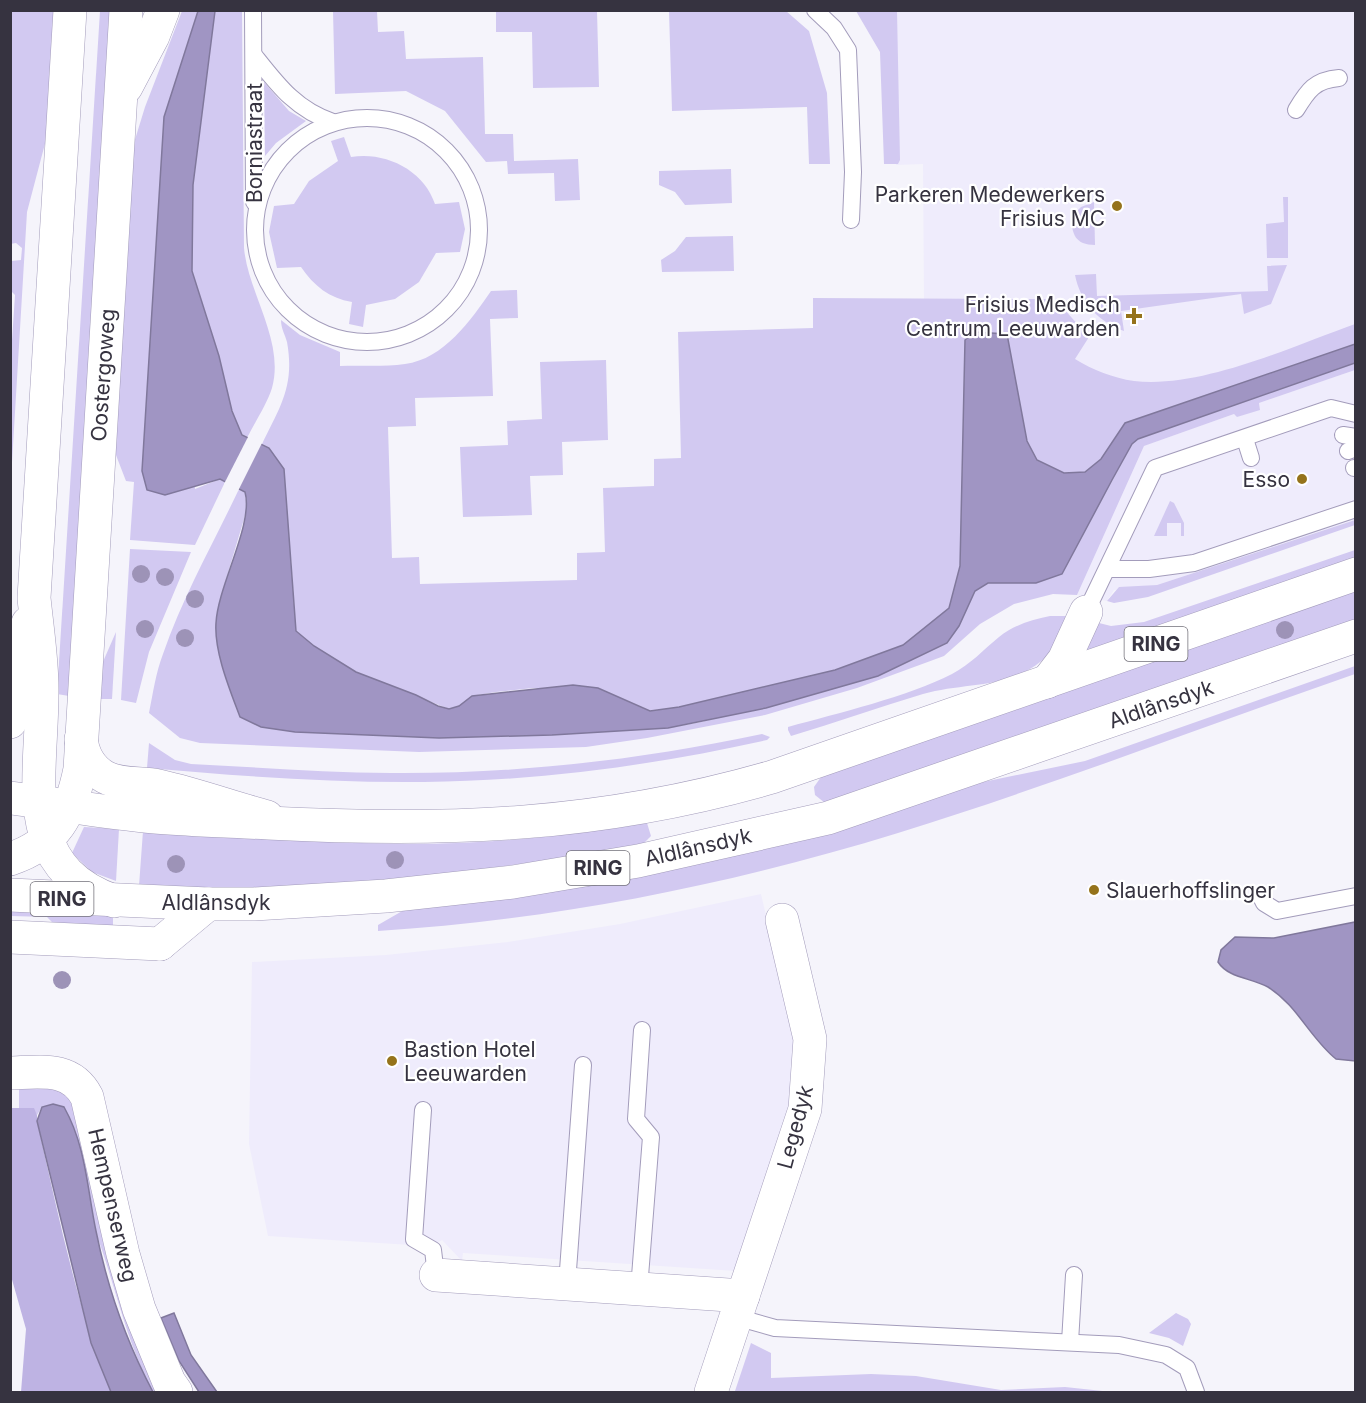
<svg xmlns="http://www.w3.org/2000/svg" width="1366" height="1403" font-family="Inter,sans-serif">
  <style>
    .built { fill: #efecfc }
    .green { fill: #d2c9f1 }
    .forest { fill: #beb3e3 }
    .water { fill: #a095c3; stroke: #80789c; stroke-width: 1.5 }
    .pier { fill: #f5f4fb }
    .lines { fill: none; stroke-linecap: round; stroke-linejoin: round }
    .lane-casing { stroke: #a39cbb; stroke-width: 18 }
    .street-casing { stroke: #a39cbb; stroke-width: 34 }
    .secondary-casing { stroke: #a39cbb; stroke-width: 34 }
    .primary-casing { stroke: #a39cbb; stroke-width: 34 }
    .lane { stroke: #fff; stroke-width: 16 }
    .street { stroke: #fff; stroke-width: 33 }
    .secondary { stroke: #fff; stroke-width: 33 }
    .primary { stroke: #fff; stroke-width: 33 }
    .tree { fill: #9d93b7 }
    .poi-dot { fill: #95731b; stroke: #fff; stroke-width: 2 }
    .labels { text-anchor: middle; dominant-baseline: central; stroke-width: 4.5; stroke-linejoin: round; paint-order: stroke }
    .shield { fill: #fff; stroke: #727079; stroke-width: 1.5 }
    .shield-label { font-size: 20px; font-weight: bold; fill: #363340 }
    .street-label { font-size: 21px; fill: #363340; stroke: #fff }
    .poi-label { font-size: 21px; fill: #363340; stroke: #fff; text-anchor: end }
  </style>
  <rect width="100%" height="100%" fill="#f5f4fb"/>
  <!-- built -->
  <g class="built">
    <path d="M891 11H1355V344L1125 423 924 300 923 164 896 165Z"/>
    <path d="M1355 370V520L1157 585 1114 590 1107 601 1077 595 1144 446 1234 414 1237 417 1260 409 1259 403Z"/>
    <path d="M761 894 795 1040 792 1101 736 1271 463 1253 462 1261 442 1240 421 1253 419 1249 411 1245 268 1236 249 1144 252 962 386 955 508 942 620 924Z"/>
  </g>
  <!-- green -->
  <g class="green">
    <path d="M11 11H54L47 136 27 212 11 479 10 370 15 295 11 291V261L21 260 22 248 16 243 10 244Z"/>
    <path d="M100 11H112L69 696 57 694Z"/>
    <path d="M182 11H198L164 117 195 489 220 479 225 482 195 545 130 540 134 482 126 481 114 450 133 146 145 107Z"/>
    <path d="M215 11H242L244 248C248 293 285 341 272 388 267 404 255 422 247 438L242 435 232 411 219 356 192 271 193 185Z"/>
    <path d="M333 11H377L378 32 404 31 406 59 483 57 485 134H513L514 161 578 159 580 200 555 201 554 173 508 174 507 161 486 162 445 111 406 91 335 94Z"/>
    <path d="M496 11H597L599 87 533 88 532 32H496Z"/>
    <path d="M669 11H786L809 31 827 93 830 164H809L807 107 672 111Z"/>
    <path d="M856 11H897L900 160 898 164H884L880 52Z"/>
    <path d="M264 82 289 111 306 121 276 143 265 156Z"/>
    <path d="M344 137 351 157C385 151 424 170 435 204L459 202 465 229 460 252 436 253 419 282 395 299 366 305 363 327 349 324 352 302C329 298 314 286 301 267L277 268 269 232 274 206 294 204 309 181 338 161 331 141Z"/>
    <path d="M731 169 732 203 685 205 675 192 659 185V171Z"/>
    <path d="M1283 197H1288V258H1267L1266 224 1284 222Z"/>
    <path d="M1094 202 1095 245C1075 245 1072 234 1071 217L1081 207Z"/>
    <path d="M733 236 734 271 662 272 661 260 675 251 686 237Z"/>
    <path d="M1287 265 1271 304 1244 314 1241 294 1121 311 1124 331C1098 322 1080 301 1075 275L1096 274 1097 296 1268 291 1267 266Z"/>
    <path d="M517 290 518 318 490 319 493 396 415 398 416 426 388 427 392 558 419 557 420 584 577 580V553L605 552 603 488 654 486V459L681 458 678 332 813 328V298L1045 299 1063 308 1089 337 1075 359C1093 370 1113 378 1134 381 1201 389 1293 346 1355 324V344L1125 423 1101 459 1085 472 1064 473 1037 460 1027 441 1007 335 974 332 965 340 960 566 949 608 903 645 835 670 679 707 649 711 598 688H533L496 692 472 696 459 706 449 709 356 672 314 646 296 631 291 558 262 444C280 407 295 386 287 342 285 334 281 329 281 320L300 335 340 352V366C361 365 384 367 405 364 444 359 471 320 491 291Z"/>
    <path d="M606 360 608 440 562 442 563 475 530 476 532 515 463 517 460 447 508 445 507 421 542 419 540 362Z"/>
    <path d="M1355 363V370L1259 403 1260 410 1237 417 1234 414 1144 446 1077 595 1053 594 1014 604 980 624 944 656 857 688 765 715 647 738 586 747 419 752 200 743 180 738 149 713C153 693 156 672 163 654 183 596 213 544 239 489L245 492 247 509 219 603 295 732 439 738 552 735 668 728 701 722 878 676 947 643 959 626 975 591 988 583H1036L1062 574 1112 480 1132 444 1138 439Z"/>
    <path d="M1170 501 1174 503 1184 523V536H1181V523H1167V536H1154Z"/>
    <path d="M1355 520V525L1148 597 1114 603 1107 601 1119 587 1157 585Z"/>
    <path d="M130 549 191 552 149 652 136 703 121 700Z"/>
    <path d="M1355 550V557L1088 652 1084 651 1095 622 1111 626 1144 622Z"/>
    <path d="M1355 590V620L825 803 815 795 814 787 821 777Z"/>
    <path d="M1050 616H1065L1066 619C1063 629 1060 641 1053 649 1019 691 969 681 923 694 879 707 835 723 791 736L788 730V727C838 713 907 697 952 674 971 664 983 650 999 637 1014 625 1031 620 1050 616Z"/>
    <path d="M116 632 112 699H99L102 664Z"/>
    <path d="M1355 666V674C1203 727 1052 785 898 833 729 885 554 920 378 931V925L404 910 653 873 787 843 983 782 1085 761Z"/>
    <path d="M762 734 770 737 767 740C655 765 540 781 424 782 332 783 239 776 147 768L149 743 175 760 191 764C258 767 325 773 391 773 516 774 640 760 762 734Z"/>
    <path d="M647 823 651 836 642 845C476 873 308 894 139 886L143 831C247 837 352 847 457 843 521 841 583 833 647 823Z"/>
    <path d="M84 827 119 829 116 881 92 872 72 853Z"/>
    <path d="M11 910 113 916V931L60 930 47 917 11 916Z"/>
    <path d="M19 1083 68 1086 167 1392H153C126 1342 116 1287 96 1233 81 1191 60 1149 42 1107L37 1115 33 1108H19Z"/>
    <path d="M1176 1313 1188 1319 1191 1324 1183 1346 1169 1338 1149 1333Z"/>
    <path d="M751 1343 771 1353V1378L871 1374 916 1376 1001 1390 1065 1387 1112 1392H739L735 1391Z"/>
  </g>
  <!-- forest -->
  <path class="forest" d="M11 1108H34L37 1115V1121C58 1213 76 1305 111 1392H21L26 1329 11 1276Z"/>
  <!-- water -->
  <g class="water">
    <path d="M198 11H215L193 185 192 271 219 356 232 411 242 435 269 448 284 469 296 631 314 646 356 672 416 695 438 706 449 709 459 706 472 696 573 685 598 688 650 711 679 707 835 670 903 645 949 608 960 566 965 340 974 332 1007 334 1027 441 1037 460 1064 473 1085 472 1101 459 1125 423 1355 344V363L1138 439 1132 444 1112 480 1062 574 1036 583H988L975 591 959 626 947 643 878 676 766 708 668 728 552 735 439 738 295 732 261 727 240 717C230 690 214 652 216 623 218 585 254 524 245 492L220 479 165 495 147 490 142 471 164 117Z"/>
    <path d="M1355 922V1061L1336 1059C1310 1038 1297 1005 1268 987 1252 978 1228 978 1218 962L1221 950 1235 937 1274 938Z"/>
    <path d="M53 1104 64 1107C86 1146 87 1188 96 1231 107 1286 127 1343 153 1392H111L91 1343 37 1121 42 1107Z"/>
    <path d="M174 1313 191 1355 217 1392H199L179 1361 161 1318Z"/>
  </g>
  <!-- pier -->
  <path class="pier" d="M249 435 263 441 238 491 224 484Z"/>
  <g class="lines">
    <!-- lane casing -->
    <g class="lane-casing">
      <g id="lane">
        <path d="M253 10 254 202"/>
        <path d="M815 10 834 28 848 50 853 172 851 220"/>
        <path d="M254 55C277 84 296 110 333 122"/>
        <path d="M1296 110C1308 90 1315 80 1339 78"/>
        <circle cx="367" cy="230" r="112"/>
        <path d="M1343 435 1356 437"/>
        <path d="M1245 439 1251 458"/>
        <path d="M1348 451 1356 448"/>
        <path d="M1354 468H1356"/>
        <path d="M1108 569H1149L1194 563 1356 509"/>
        <path d="M1086 612 1155 468 1331 408 1356 414"/>
        <path d="M1260 895 1264 903 1277 911 1356 896"/>
        <path d="M423 1110 414 1239 433 1250 436 1275"/>
        <path d="M567 1284 583 1065"/>
        <path d="M639 1289 651 1137 636 1119 642 1030"/>
        <path d="M736 1317 775 1328 1119 1345 1166 1355 1187 1368 1196 1392"/>
        <path d="M1070 1342 1074 1275"/>
      </g>
    </g>
    <!-- street casing -->
    <g class="street-casing">
      <g id="street">
        <path d="M10 937 160 944"/>
        <path d="M10 1073C41 1072 71 1066 87 1097L123 1254 139 1309 169 1382 176 1392"/>
        <path d="M436 1275 743 1296"/>
        <path d="M711 1392 805 1109 810 1039 782 920"/>
      </g>
    </g>
    <!-- secondary casing -->
    <g class="secondary-casing">
      <g id="secondary">
        <path d="M70 10 34 598C37 628 42 659 42 689 43 773 14 866 114 901"/>
        <path d="M126 87 153 36 163 10"/>
        <path d="M10 722 12 686 28 623"/>
        <path d="M81 739C83 755 91 769 105 777 122 786 141 782 159 786 195 794 231 807 267 817"/>
        <path d="M10 859C56 844 71 814 80 769L126 10"/>
      </g>
    </g>
    <!-- primary casing -->
    <g class="primary-casing">
      <g id="primary">
        <path d="M1047 682 1064 660 1086 612"/>
        <path d="M10 798C58 804 107 813 155 817 192 820 230 821 268 823 446 832 599 827 772 777L1356 574"/>
        <path d="M10 895 208 904H254L386 896 513 882 638 861 828 818 1356 636"/>
        <path d="M160 944 208 904"/>
      </g>
    </g>
    <!-- lane -->
    <use href="#lane" class="lane"/>
    <!-- street -->
    <use href="#street" class="street"/>
    <!-- secondary -->
    <use href="#secondary" class="secondary"/>
    <!-- primary -->
    <use href="#primary" class="primary"/>
  </g>
  <!-- trees -->
  <g class="tree">
    <circle cx="141" cy="574" r="9"/>
    <circle cx="165" cy="577" r="9"/>
    <circle cx="195" cy="599" r="9"/>
    <circle cx="145" cy="629" r="9"/>
    <circle cx="1285" cy="630" r="9"/>
    <circle cx="185" cy="638" r="9"/>
    <circle cx="395" cy="860" r="9"/>
    <circle cx="176" cy="864" r="9"/>
    <circle cx="62" cy="980" r="9"/>
  </g>
  <!-- markers -->
  <g class="poi-dot">
    <circle cx="1117" cy="206" r="6"/>
    <path d="M1131 307h6v6h6v6h-6v6h-6v-6h-6v-6h6z"/>
    <circle cx="1302" cy="479" r="6"/>
    <circle cx="1094" cy="890" r="6"/>
    <circle cx="392" cy="1061" r="6"/>
  </g>
  <g class="labels">
    <!-- shield labels -->
    <g class="shield">
      <rect x="1124.5" y="627" width="63" height="34" rx="4.5"/>
      <rect x="566.5" y="851" width="63" height="34" rx="4.5"/>
      <rect x="30.5" y="882" width="63" height="34" rx="4.5"/>
    </g>
    <g class="shield-label">
      <text x="1156" y="644">RING</text>
      <text x="598" y="868">RING</text>
      <text x="62" y="899">RING</text>
    </g>
    <!-- street labels -->
    <g class="street-label">
      <text transform="translate(254 143) rotate(-90)">Borniastraat</text>
      <text transform="translate(103 375) rotate(-86)">Oostergoweg</text>
      <text transform="translate(1161 704) rotate(-19)">Aldlânsdyk</text>
      <text transform="translate(698 847) rotate(-13)">Aldlânsdyk</text>
      <text x="216" y="902">Aldlânsdyk</text>
      <text transform="translate(795 1127) rotate(-75)">Legedyk</text>
      <text transform="translate(113 1205) rotate(77)">Hempenserweg</text>
    </g>
    <!-- poi labels -->
    <g class="poi-label">
      <text x="1105" y="194">Parkeren Medewerkers<tspan x="1105" dy="24">Frisius MC</tspan></text>
      <text x="1120" y="304">Frisius Medisch<tspan x="1120" dy="24">Centrum Leeuwarden</tspan></text>
      <text x="1290" y="479">Esso</text>
      <text x="1106" y="890" text-anchor="start">Slauerhoffslinger</text>
      <text x="404" y="1049" text-anchor="start">Bastion Hotel<tspan x="404" dy="24">Leeuwarden</tspan></text>
    </g>
  </g>
  <!-- border -->
  <rect width="1366" height="1403" fill="none" stroke="#363340" stroke-width="24"/>
</svg>
